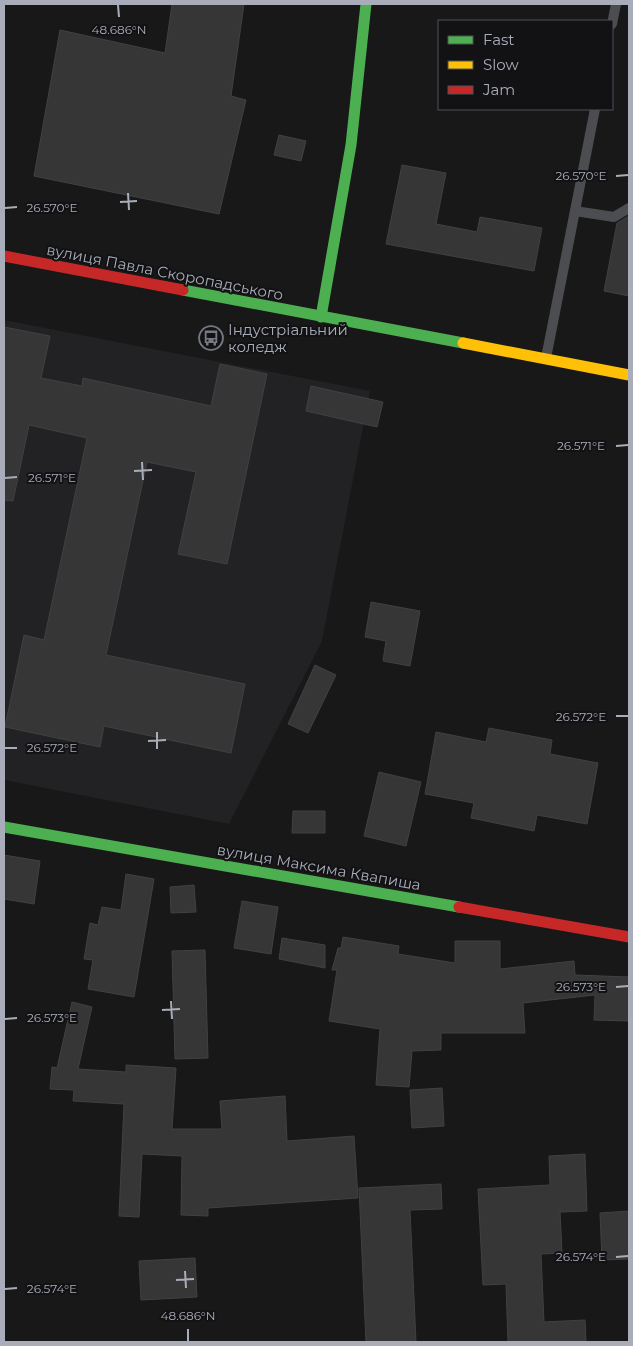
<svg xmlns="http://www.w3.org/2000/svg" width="633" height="1346" font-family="Montserrat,sans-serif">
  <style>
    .built { fill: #222224 }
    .building { fill: #363637; stroke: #404144 }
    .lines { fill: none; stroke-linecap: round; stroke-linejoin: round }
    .lane { stroke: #4c4d51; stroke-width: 10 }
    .fast { stroke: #4caf50; stroke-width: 11 }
    .slow { stroke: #ffc107; stroke-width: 11 }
    .jam { stroke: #c62828; stroke-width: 11 }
    .ticks { fill: none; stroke: #a9adb9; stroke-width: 2 }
    .labels { text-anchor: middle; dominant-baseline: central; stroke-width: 4; stroke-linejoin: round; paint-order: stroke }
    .street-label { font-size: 15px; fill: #a9adb9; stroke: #121214 }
    .poi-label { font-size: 15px; fill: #a9adb9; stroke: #121214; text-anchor: start }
    .ticks-label { font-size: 12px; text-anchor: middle; fill: #a9adb9; stroke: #121214; stroke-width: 4; stroke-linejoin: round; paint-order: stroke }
  </style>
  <rect width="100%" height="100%" fill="#181818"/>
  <!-- built -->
  <path class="built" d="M4 320 370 391 322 641 229 824 4 780Z"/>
  <!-- building -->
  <g class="building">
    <path d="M172 4H244L231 96 246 100 219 214 34 176 60 30 165 53Z"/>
    <path d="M279 135 306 141 301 161 274 155Z"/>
    <path d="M402 165 446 173 436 224 477 232 480 217 542 228 534 271 386 244Z"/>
    <path d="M629 216V296L604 291 617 223Z"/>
    <path d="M4 327 50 336 41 378 82 386 83 378 211 406 220 364 267 374 227 564 178 554 196 472 147 462 106 655 245 684 231 753 104 726 100 747 5 727 24 635 44 640 87 438 29 425 13 501 4 500Z"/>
    <path d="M311 386 383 402 377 427 306 411Z"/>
    <path d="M371 602 420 611 410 666 383 661 386 641 365 637Z"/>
    <path d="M315 665 336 675 308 733 288 724Z"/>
    <path d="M489 728 552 740 550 754 598 763 587 824 537 815 534 831 471 818 474 803 425 794 436 732 486 742Z"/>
    <path d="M379 772 421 782 406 846 364 836Z"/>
    <path d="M293 811H325V833H292Z"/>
    <path d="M4 855 40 861 34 904 4 899Z"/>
    <path d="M126 874 154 879 134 997 88 989 93 960 84 959 90 923 98 925 102 907 121 910Z"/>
    <path d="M194 885 196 912 171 913 170 887Z"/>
    <path d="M242 901 278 907 271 954 234 948Z"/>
    <path d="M343 937 399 946 398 954 455 963V941H500V969L574 961 575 975 629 977V1021L594 1020 595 995 523 1003 525 1033H441V1050L412 1051 409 1087 376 1085 380 1029 329 1021 337 970H332L338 948H341Z"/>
    <path d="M282 938 325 945V968L279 959Z"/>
    <path d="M205 950 208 1058 175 1059 172 951Z"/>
    <path d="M72 1002 92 1007 78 1069 126 1072V1065L176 1068 172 1129H222L220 1101 285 1096 287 1141 354 1136 358 1198 208 1208V1216L181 1215 182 1156 142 1154 139 1217 119 1216 124 1104 73 1101 74 1090 50 1089 52 1067 57 1068Z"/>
    <path d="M442 1088 444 1126 412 1128 410 1090Z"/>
    <path d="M585 1154 587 1211 560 1212 562 1253 541 1254 544 1322 585 1320 586 1342H508L506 1284 483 1285 478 1189 550 1185 549 1156Z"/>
    <path d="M441 1184 442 1209 410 1210 416 1342H366L359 1188Z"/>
    <path d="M629 1211V1259L602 1260 600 1213Z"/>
    <path d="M195 1258 197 1297 141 1300 139 1261Z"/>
  </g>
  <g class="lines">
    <!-- lane -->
    <g class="lane">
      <path d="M612 24 616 4"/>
      <path d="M575 211 614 217 629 208"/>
      <path d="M546 358 595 109"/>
    </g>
    <!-- fast -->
    <g class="fast">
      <path d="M183 290 463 343"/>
      <path d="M321 317 351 145 366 4"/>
      <path d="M4 827 459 907"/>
    </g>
    <!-- slow -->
    <path class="slow" d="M463 343 629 375"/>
    <!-- jam -->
    <g class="jam">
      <path d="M4 256 183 290"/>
      <path d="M459 907 629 937"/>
    </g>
  </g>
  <!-- ticks -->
  <path class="ticks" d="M118 5 119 17M616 176 628 175M128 193 129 210M120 202 137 201M5 208 17 207M616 446 628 445M142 462 143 480M134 471 152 470M5 478 17 477M616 716H628M157 732V749M148 741 166 740M5 748H17M616 987 628 986M171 1001 172 1019M162 1010 180 1009M5 1019 17 1018M616 1257 628 1256M185 1271 186 1288M176 1280 194 1279M5 1289 17 1288M188 1329V1341"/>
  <!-- icons -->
  <defs>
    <g id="bus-ring" transform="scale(1.25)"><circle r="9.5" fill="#121214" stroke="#767981" stroke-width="1.5"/><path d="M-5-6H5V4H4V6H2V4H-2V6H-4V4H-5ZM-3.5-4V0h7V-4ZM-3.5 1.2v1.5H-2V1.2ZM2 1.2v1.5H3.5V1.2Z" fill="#767981"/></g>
  </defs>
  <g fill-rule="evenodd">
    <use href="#bus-ring" x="211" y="338"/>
  </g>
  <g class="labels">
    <!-- street labels -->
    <g class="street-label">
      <text transform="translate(165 272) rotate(11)">вулиця Павла Скоропадського</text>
      <text transform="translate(319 867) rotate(10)">вулиця Максима Квапиша</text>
    </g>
    <!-- poi labels -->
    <g class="poi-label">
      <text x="228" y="329">Індустріальний<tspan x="228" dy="17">коледж</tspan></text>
    </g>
  </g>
  <g class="ticks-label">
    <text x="119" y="34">48.686°N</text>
    <text x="581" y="180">26.570°E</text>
    <text x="52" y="212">26.570°E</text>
    <text x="581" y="450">26.571°E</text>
    <text x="52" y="482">26.571°E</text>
    <text x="581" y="721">26.572°E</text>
    <text x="52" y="752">26.572°E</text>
    <text x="581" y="991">26.573°E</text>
    <text x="52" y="1022">26.573°E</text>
    <text x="581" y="1261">26.574°E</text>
    <text x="52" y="1293">26.574°E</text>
    <text x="188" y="1320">48.686°N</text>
  </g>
  <!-- border -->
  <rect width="633" height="1346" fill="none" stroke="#a9adb9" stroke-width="10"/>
  <!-- legend -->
  <rect x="438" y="20" width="175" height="90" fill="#121214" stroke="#4e5056"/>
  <rect x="448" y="36" width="25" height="8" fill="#4caf50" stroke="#4e5056"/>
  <text x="483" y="45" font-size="15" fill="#a9adb9">Fast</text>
  <rect x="448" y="61" width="25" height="8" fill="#ffc107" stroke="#4e5056"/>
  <text x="483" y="70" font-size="15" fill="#a9adb9">Slow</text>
  <rect x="448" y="86" width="25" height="8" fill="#c62828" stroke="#4e5056"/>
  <text x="483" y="95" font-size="15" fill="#a9adb9">Jam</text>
</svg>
